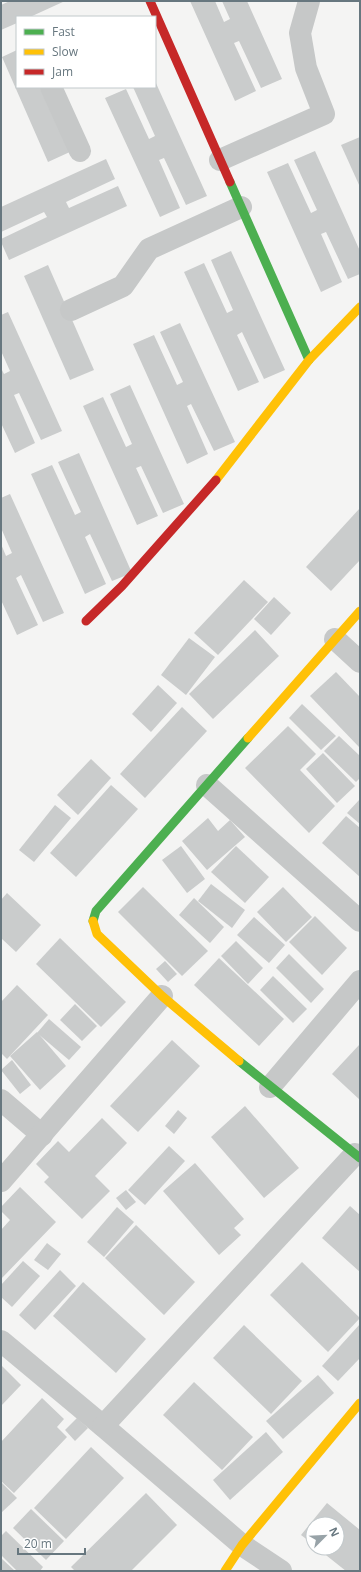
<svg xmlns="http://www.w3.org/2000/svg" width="361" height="1572" font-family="'Open Sans',sans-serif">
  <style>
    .building { fill: #cacccc }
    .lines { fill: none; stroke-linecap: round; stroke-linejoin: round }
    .street { stroke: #c6c8c8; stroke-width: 22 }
    .fast { stroke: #4caf50; stroke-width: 9 }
    .slow { stroke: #ffc107; stroke-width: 9 }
    .jam { stroke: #c62828; stroke-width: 9 }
  </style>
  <rect width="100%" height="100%" fill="#f4f4f3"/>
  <!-- building -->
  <g class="building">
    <path d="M10 1H65L30 17H17V23L1 30V5Z"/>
    <path d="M190 1H215L224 22 230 19 222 1H247L282 79 261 88 239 41 234 43 256 91 235 101Z"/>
    <path d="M17 50V87H43L72 151 48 162 2 57Z"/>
    <path d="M155 81 207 196 186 205 164 158 159 160 180 208 160 217 105 98 126 89 149 139 155 136 133 87H155Z"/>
    <path d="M360 137V187L341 145Z"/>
    <path d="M315 151 360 251V274L348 279 326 232 321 234 342 282 321 292 267 172 288 163 311 213 317 210 294 160Z"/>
    <path d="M106 159 115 179 66 202 69 208 118 186 127 206 9 260 1 242V239L47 217 44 212 1 232V207Z"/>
    <path d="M231 251 285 370 264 379 242 332 237 335 259 382 238 391 184 272 204 263 227 313 233 310 211 260Z"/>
    <path d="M48 265 94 370 70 380 24 276Z"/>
    <path d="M8 312 62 431 41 440 19 393 14 395 35 443 15 453 1 423V368L4 374 10 371 1 351V315Z"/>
    <path d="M180 323 235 442 214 451 191 404 187 406 208 454 187 464 133 344 154 335 177 385 183 382 160 332Z"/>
    <path d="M130 385 184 504 163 513 141 466 136 468 158 516 137 525 83 406 103 397 126 447 132 444 110 394Z"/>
    <path d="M79 453 132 573 112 581 90 534 85 537 106 584 85 594 31 474 52 465 75 515 81 512 58 462Z"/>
    <path d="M10 494 64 613 43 622 21 575 16 578 38 625 17 635 1 600V544L6 556 12 553 1 528V498Z"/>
    <path d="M360 508V560L331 591 306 567Z"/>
    <path d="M244 580 268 602 218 655 194 633Z"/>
    <path d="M274 597 291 613 271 635 254 619Z"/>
    <path d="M255 630 279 656 213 719 189 694Z"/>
    <path d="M189 638 215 657 186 695 161 675Z"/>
    <path d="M336 672 360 697V748L310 696Z"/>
    <path d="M158 685 177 703 151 732 132 714Z"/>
    <path d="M302 704 336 736 321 750 289 718Z"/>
    <path d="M182 707 207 731 145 798 120 774Z"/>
    <path d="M288 726 316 754 300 770 335 806 309 833 245 768Z"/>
    <path d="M339 736 360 756V778L356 782 324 751Z"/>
    <path d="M323 753 355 786 337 803 306 769Z"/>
    <path d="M91 759 111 778 78 815 57 795Z"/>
    <path d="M111 785 138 809 76 877 50 853Z"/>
    <path d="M360 799V824L347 813Z"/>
    <path d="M55 805 71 818 34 862 19 850Z"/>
    <path d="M346 816 360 828V877L322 843Z"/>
    <path d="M208 818 218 831 230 820 245 837 207 870 182 841Z"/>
    <path d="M181 846 205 879 187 893 162 860Z"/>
    <path d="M236 846 269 877 245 903 211 872Z"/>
    <path d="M211 884 245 910 232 928 198 901Z"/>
    <path d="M143 887 208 951 182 976 118 912Z"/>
    <path d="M283 887 312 917 286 942 257 912Z"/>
    <path d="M7 893 41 925 16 952 1 938V900Z"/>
    <path d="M194 898 224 927 210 943 179 915Z"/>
    <path d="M315 916 347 948 322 975 289 942Z"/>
    <path d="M254 917 285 945 269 963 237 935Z"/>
    <path d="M60 938 126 1002 101 1027 36 964Z"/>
    <path d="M236 941 263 968 248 984 221 956Z"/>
    <path d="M289 954 324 989 311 1003 276 968Z"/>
    <path d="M219 958 284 1019 259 1046 194 985Z"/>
    <path d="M165 961 177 974 168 982 156 969Z"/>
    <path d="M273 976 307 1009 293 1023 260 990Z"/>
    <path d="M17 985 48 1015 7 1059 1 1053V1002Z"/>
    <path d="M75 1004 97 1026 82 1041 60 1020Z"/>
    <path d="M49 1019 81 1047 69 1060 37 1033Z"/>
    <path d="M37 1032 66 1066 40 1090 10 1056Z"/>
    <path d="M172 1040 200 1066 138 1132 110 1106Z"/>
    <path d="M360 1044V1100L332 1074Z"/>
    <path d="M12 1060 31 1085 20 1094 1 1070Z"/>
    <path d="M245 1106 299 1168 264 1198 211 1137Z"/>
    <path d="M178 1110 187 1118 174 1134 165 1126Z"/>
    <path d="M102 1118 127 1143 95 1176 110 1191 82 1219 44 1182 49 1177 36 1164 58 1141 69 1152Z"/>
    <path d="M169 1146 185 1161 145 1205 128 1190Z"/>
    <path d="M195 1163 244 1219 234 1228 241 1235 219 1255 163 1191Z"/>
    <path d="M20 1187 56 1222 1 1279V1230L10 1220 1 1211V1207Z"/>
    <path d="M126 1190 136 1202 126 1210 116 1198Z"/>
    <path d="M350 1206 360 1215V1272L322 1238Z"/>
    <path d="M117 1207 134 1222 104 1257 87 1242Z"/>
    <path d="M136 1225 195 1282 164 1315 105 1258Z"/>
    <path d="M47 1243 61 1254 48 1270 34 1260Z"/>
    <path d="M23 1261 40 1276 12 1307 1 1297V1285Z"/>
    <path d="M302 1262 360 1318 328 1352 270 1295Z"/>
    <path d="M60 1270 76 1286 35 1330 19 1315Z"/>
    <path d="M83 1282 146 1339 116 1373 53 1316Z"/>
    <path d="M360 1324V1358L338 1381 322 1366Z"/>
    <path d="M244 1325 302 1381 271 1414 213 1358Z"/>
    <path d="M1 1365 21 1385 1 1406Z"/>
    <path d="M318 1375 334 1393 283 1439 266 1421Z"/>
    <path d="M194 1382 253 1437 222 1470 163 1415Z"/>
    <path d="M42 1398 64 1419 57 1427 67 1437 14 1493 1 1481V1442Z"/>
    <path d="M77 1418 88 1428 75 1441 65 1430Z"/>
    <path d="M266 1432 283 1452 230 1500 213 1480Z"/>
    <path d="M91 1447 124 1478 66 1539 34 1508Z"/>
    <path d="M1 1482 17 1498 1 1513Z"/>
    <path d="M146 1493 177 1525 131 1571H75L71 1567Z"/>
    <path d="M327 1503 360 1530V1571H346L317 1548H337V1524H313V1544L301 1535Z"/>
    <path d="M31 1509 64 1541 46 1560 13 1528Z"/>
    <path d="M6 1531 43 1567 40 1571H17L1 1555V1536Z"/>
    <path d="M1 1558 15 1571H1Z"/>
  </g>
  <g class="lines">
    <!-- street -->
    <g class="street">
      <path d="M51 87 80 151"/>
      <path d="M220 160 324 114 306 68 300 33 309 1"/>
      <path d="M71 310 123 286 149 249 241 207"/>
      <path d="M335 639 360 662"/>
      <path d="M207 785 360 921"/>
      <path d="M270 1087 360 981"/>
      <path d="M1 1100 42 1135"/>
      <path d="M1 1181 162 996"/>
      <path d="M1 1341 103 1426 242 1545 281 1571"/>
      <path d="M103 1426 355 1154"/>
    </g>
    <!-- fast -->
    <g class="fast">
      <path d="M230 182 309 360"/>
      <path d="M93 921 96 911 248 738"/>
      <path d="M239 1061 360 1158"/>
    </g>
    <!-- slow -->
    <g class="slow">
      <path d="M216 480 309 360 360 307"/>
      <path d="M248 738 360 611"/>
      <path d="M93 921 97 934 162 996 239 1061"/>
      <path d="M225 1571 242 1545 360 1403"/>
    </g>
    <!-- jam -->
    <g class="jam">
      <path d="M150 1 230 182"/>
      <path d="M86 621 122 586 216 480"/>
    </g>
  </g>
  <!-- border -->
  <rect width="361" height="1572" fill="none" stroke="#67777f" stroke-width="4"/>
  <!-- legend -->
  <rect x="16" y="16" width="140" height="72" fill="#ffffff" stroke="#c2c9cc"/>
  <rect x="24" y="29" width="20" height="6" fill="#4caf50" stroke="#c2c9cc"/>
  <text x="52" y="36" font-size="12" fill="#67777f">Fast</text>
  <rect x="24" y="49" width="20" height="6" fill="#ffc107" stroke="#c2c9cc"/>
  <text x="52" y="56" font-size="12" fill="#67777f">Slow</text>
  <rect x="24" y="69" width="20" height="6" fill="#c62828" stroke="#c2c9cc"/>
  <text x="52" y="76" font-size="12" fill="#67777f">Jam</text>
  <!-- north arrow -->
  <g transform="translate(325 1536) rotate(66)"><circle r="19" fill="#ffffff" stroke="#c2c9cc"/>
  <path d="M0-3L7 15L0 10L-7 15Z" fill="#98a3a8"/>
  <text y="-6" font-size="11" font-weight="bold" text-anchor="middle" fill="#67777f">N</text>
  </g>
  <!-- scale -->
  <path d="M18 1548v6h67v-6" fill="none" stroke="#67777f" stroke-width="2"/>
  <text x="24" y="1548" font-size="12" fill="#67777f" stroke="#ffffff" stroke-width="3" paint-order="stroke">20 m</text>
</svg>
